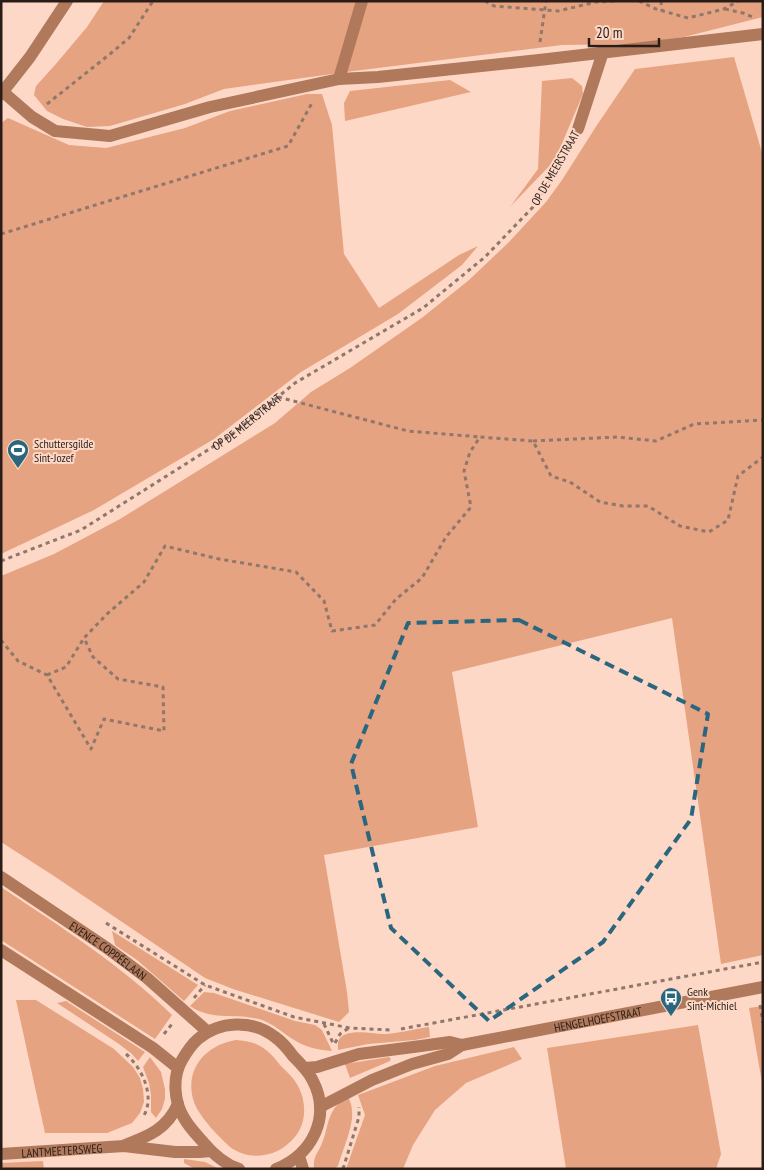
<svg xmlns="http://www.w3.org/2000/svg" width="764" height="1170" font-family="'PT Sans Narrow',sans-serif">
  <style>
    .green { fill: #e6a381 }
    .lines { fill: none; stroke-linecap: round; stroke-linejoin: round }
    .path { stroke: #90776b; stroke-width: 3; stroke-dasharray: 4 4; stroke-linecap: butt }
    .minor { stroke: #b0795c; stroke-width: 12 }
    .marked { fill: none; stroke: #2b667f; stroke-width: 4; stroke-dasharray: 10 6; stroke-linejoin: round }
    .labels { text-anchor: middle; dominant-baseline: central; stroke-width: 4; stroke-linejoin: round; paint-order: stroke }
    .street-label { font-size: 12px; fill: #2a1d17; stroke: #fdd8c6 }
    .poi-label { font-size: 12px; fill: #2a1d17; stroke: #fdd8c6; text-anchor: start }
  </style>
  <rect width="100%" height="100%" fill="#fdd8c6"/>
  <!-- green -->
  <g class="green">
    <path d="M104 1H763V17L684 37 637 44 562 45 354 71 224 89 185 104 110 126 87 127 63 119 47 111 34 95 36 86 55 65 87 27Z"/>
    <path d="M734 57 763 156V620H762L763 627V955L721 964 672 618 452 672 478 827 324 855 347 992 349 1012 339 1022 233 989 205 978 54 876 1 842V576L54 554 120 519 275 423 311 392 350 368 423 317 469 280 509 242 546 202 562 180 597 125 635 69Z"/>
    <path d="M572 78 582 86 583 94 555 160 510 207 538 169 542 81Z"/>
    <path d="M450 80 471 92 345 121 344 103 350 91Z"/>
    <path d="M307 94H322L332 125 344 254 379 308 459 255 478 246 462 265 398 314 301 372 214 439 94 510 1 554V123L8 118 69 145 106 148 185 128 230 111Z"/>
    <path d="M1 887C61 927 121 965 172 1015L155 1039 1 940Z"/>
    <path d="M112 931 198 985 184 1001 137 960 115 945Z"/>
    <path d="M204 992 214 993 295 1021 315 1025 322 1030 332 1051C317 1050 304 1047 291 1038 282 1032 273 1024 262 1020 237 1012 213 1022 190 1006Z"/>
    <path d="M16 1000H36L114 1049 133 1067 140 1078 143 1089 144 1102 140 1113 132 1123 107 1133H45Z"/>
    <path d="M66 1001 145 1052 138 1061 132 1054 119 1044 57 1003Z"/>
    <path d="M763 1006V1088L749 1008Z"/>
    <path d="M698 1025 721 1154 716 1169H566L547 1048Z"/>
    <path d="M429 1027 430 1037 415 1040 368 1044 338 1050C338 1049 338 1044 338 1042 343 1026 375 1035 386 1034 400 1033 415 1029 429 1027Z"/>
    <path d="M236 1040C243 1041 251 1041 258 1045 267 1049 274 1057 280 1065 287 1072 295 1079 299 1088 307 1104 306 1125 294 1138 278 1157 250 1162 230 1147 223 1141 217 1134 211 1128 204 1119 196 1110 193 1099 185 1068 206 1045 236 1040Z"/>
    <path d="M514 1047 522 1059 466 1083 435 1110 413 1145 403 1169H346L365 1115 358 1095 435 1066Z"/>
    <path d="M150 1057 161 1072 165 1089V1099L162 1109 156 1118 151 1112V1095L149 1083 143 1067Z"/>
    <path d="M389 1057 391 1059 390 1061 350 1078 345 1064Z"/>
    <path d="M348 1096C350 1101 352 1106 352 1111 354 1125 342 1152 338 1166L334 1169H314C313 1155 318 1154 322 1143 327 1132 327 1119 334 1109 337 1104 344 1100 348 1096Z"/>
    <path d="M184 1159 205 1162 219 1169H195L184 1163Z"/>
    <path d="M43 1161 44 1169H1V1163Z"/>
  </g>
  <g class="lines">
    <!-- path -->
    <g class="path">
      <path d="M485 1 494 6 558 11 596 2 615 1"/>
      <path d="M639 1 656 9 688 18 724 9 738 1"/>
      <path d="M661 1 662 11"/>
      <path d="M725 9 743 13 753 17"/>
      <path d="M540 42 546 1"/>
      <path d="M47 104 110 54 129 38 153 1"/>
      <path d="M1 234 288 146 312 103"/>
      <path d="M278 397 408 431 480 437"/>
      <path d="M533 441 617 437 656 441 694 424 763 420"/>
      <path id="s1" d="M1 561 81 530 230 436 295 383 423 308 485 257 533 207 571 145"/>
      <path d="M1 640 18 661 47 675 91 749 104 719 164 731 163 687 118 679 93 657 84 638 107 614 144 582 165 546 219 559 296 572 324 601 332 631 375 625 396 599 422 578 446 537 471 507 464 471 470 452 480 437 533 441 551 476 570 482 600 502 623 506H648L680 526 709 532 728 520 738 476 763 457"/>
      <path d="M47 675 66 667 84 638"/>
      <path d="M106 923 205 985 294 1017 350 1028 390 1030"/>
      <path d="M194 998 205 985"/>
      <path d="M760 1005 763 1023"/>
      <path d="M324 1024 333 1043"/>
      <path d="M401 1029 763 962"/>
      <path d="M164 1034 172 1024"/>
      <path d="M335 1043 340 1034 349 1028"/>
      <path d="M126 1054C142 1068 156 1097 143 1117"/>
      <path d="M343 1169 359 1117V1107"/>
    </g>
    <!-- minor -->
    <g class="minor">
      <path d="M339 79 362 1"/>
      <path d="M3 92 32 117 55 131 110 136 210 107 339 79 378 77 539 60 763 34"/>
      <path d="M1 94 30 57 67 1"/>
      <path d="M578 129 603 52"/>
      <path id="s2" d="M1 877 107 948 147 978 208 1032"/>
      <path d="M1 950 153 1048 178 1068"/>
      <path d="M305 1068 317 1067 359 1054 421 1046 450 1042 462 1045"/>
      <path id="s3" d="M320 1107 372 1080 412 1064 448 1054 462 1045 763 987"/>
      <path d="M125 1145C149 1136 167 1129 178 1104"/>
      <path id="s4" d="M1 1154 124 1146 175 1152H200L211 1151"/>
      <path d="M299 1156 303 1169"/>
      <path d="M239 1169C224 1164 213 1154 203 1142 196 1134 189 1127 184 1118 174 1102 172 1077 182 1060 186 1053 191 1045 198 1039 219 1021 252 1019 275 1037 282 1042 288 1049 293 1056 300 1063 308 1071 312 1079 332 1116 313 1154 276 1169"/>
    </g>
  </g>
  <!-- marked area -->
  <path class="marked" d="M519 620 708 714 691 819 603 942 489 1021 391 928 351 764 408 623Z"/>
  <!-- icons -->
  <defs>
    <g id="stadium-pin" transform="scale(1.125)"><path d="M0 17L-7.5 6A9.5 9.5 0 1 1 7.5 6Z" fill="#2b667f" stroke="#fdd8c6"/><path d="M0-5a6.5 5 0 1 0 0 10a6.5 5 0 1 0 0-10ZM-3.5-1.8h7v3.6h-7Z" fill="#fff"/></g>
    <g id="bus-pin" transform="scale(1.125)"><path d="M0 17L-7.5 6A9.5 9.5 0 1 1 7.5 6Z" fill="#2b667f" stroke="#fdd8c6"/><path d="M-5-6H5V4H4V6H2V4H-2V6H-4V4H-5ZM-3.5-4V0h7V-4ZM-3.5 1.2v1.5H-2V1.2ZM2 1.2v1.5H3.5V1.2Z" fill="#fff"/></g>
  </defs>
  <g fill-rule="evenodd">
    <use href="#stadium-pin" x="18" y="450"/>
    <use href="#bus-pin" x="671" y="998"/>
  </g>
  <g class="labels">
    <!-- street labels -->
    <g class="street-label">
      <text transform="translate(555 168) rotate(-60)">OP DE MEERSTRAAT</text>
      <text stroke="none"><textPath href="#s1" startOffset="284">OP DE MEERSTRAAT</textPath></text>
      <text stroke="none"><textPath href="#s2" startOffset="130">EVENCE COPPÉELAAN</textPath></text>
      <text stroke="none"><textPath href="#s3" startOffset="294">HENGELHOEFSTRAAT</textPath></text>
      <text stroke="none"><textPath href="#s4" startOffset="61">LANTMEETERSWEG</textPath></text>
    </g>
    <!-- poi labels -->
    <g class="poi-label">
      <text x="34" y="443">Schuttersgilde<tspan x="34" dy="14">Sint-Jozef</tspan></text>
      <text x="687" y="991">Genk<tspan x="687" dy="14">Sint-Michiel</tspan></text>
    </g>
  </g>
  <!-- border -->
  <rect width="764" height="1170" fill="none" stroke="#2a1d17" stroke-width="5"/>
  <!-- scale -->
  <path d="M589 38v8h70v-8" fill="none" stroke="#2a1d17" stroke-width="2.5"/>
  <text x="596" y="38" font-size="15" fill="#2a1d17" stroke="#fdd8c6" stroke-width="4" paint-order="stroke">20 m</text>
</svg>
